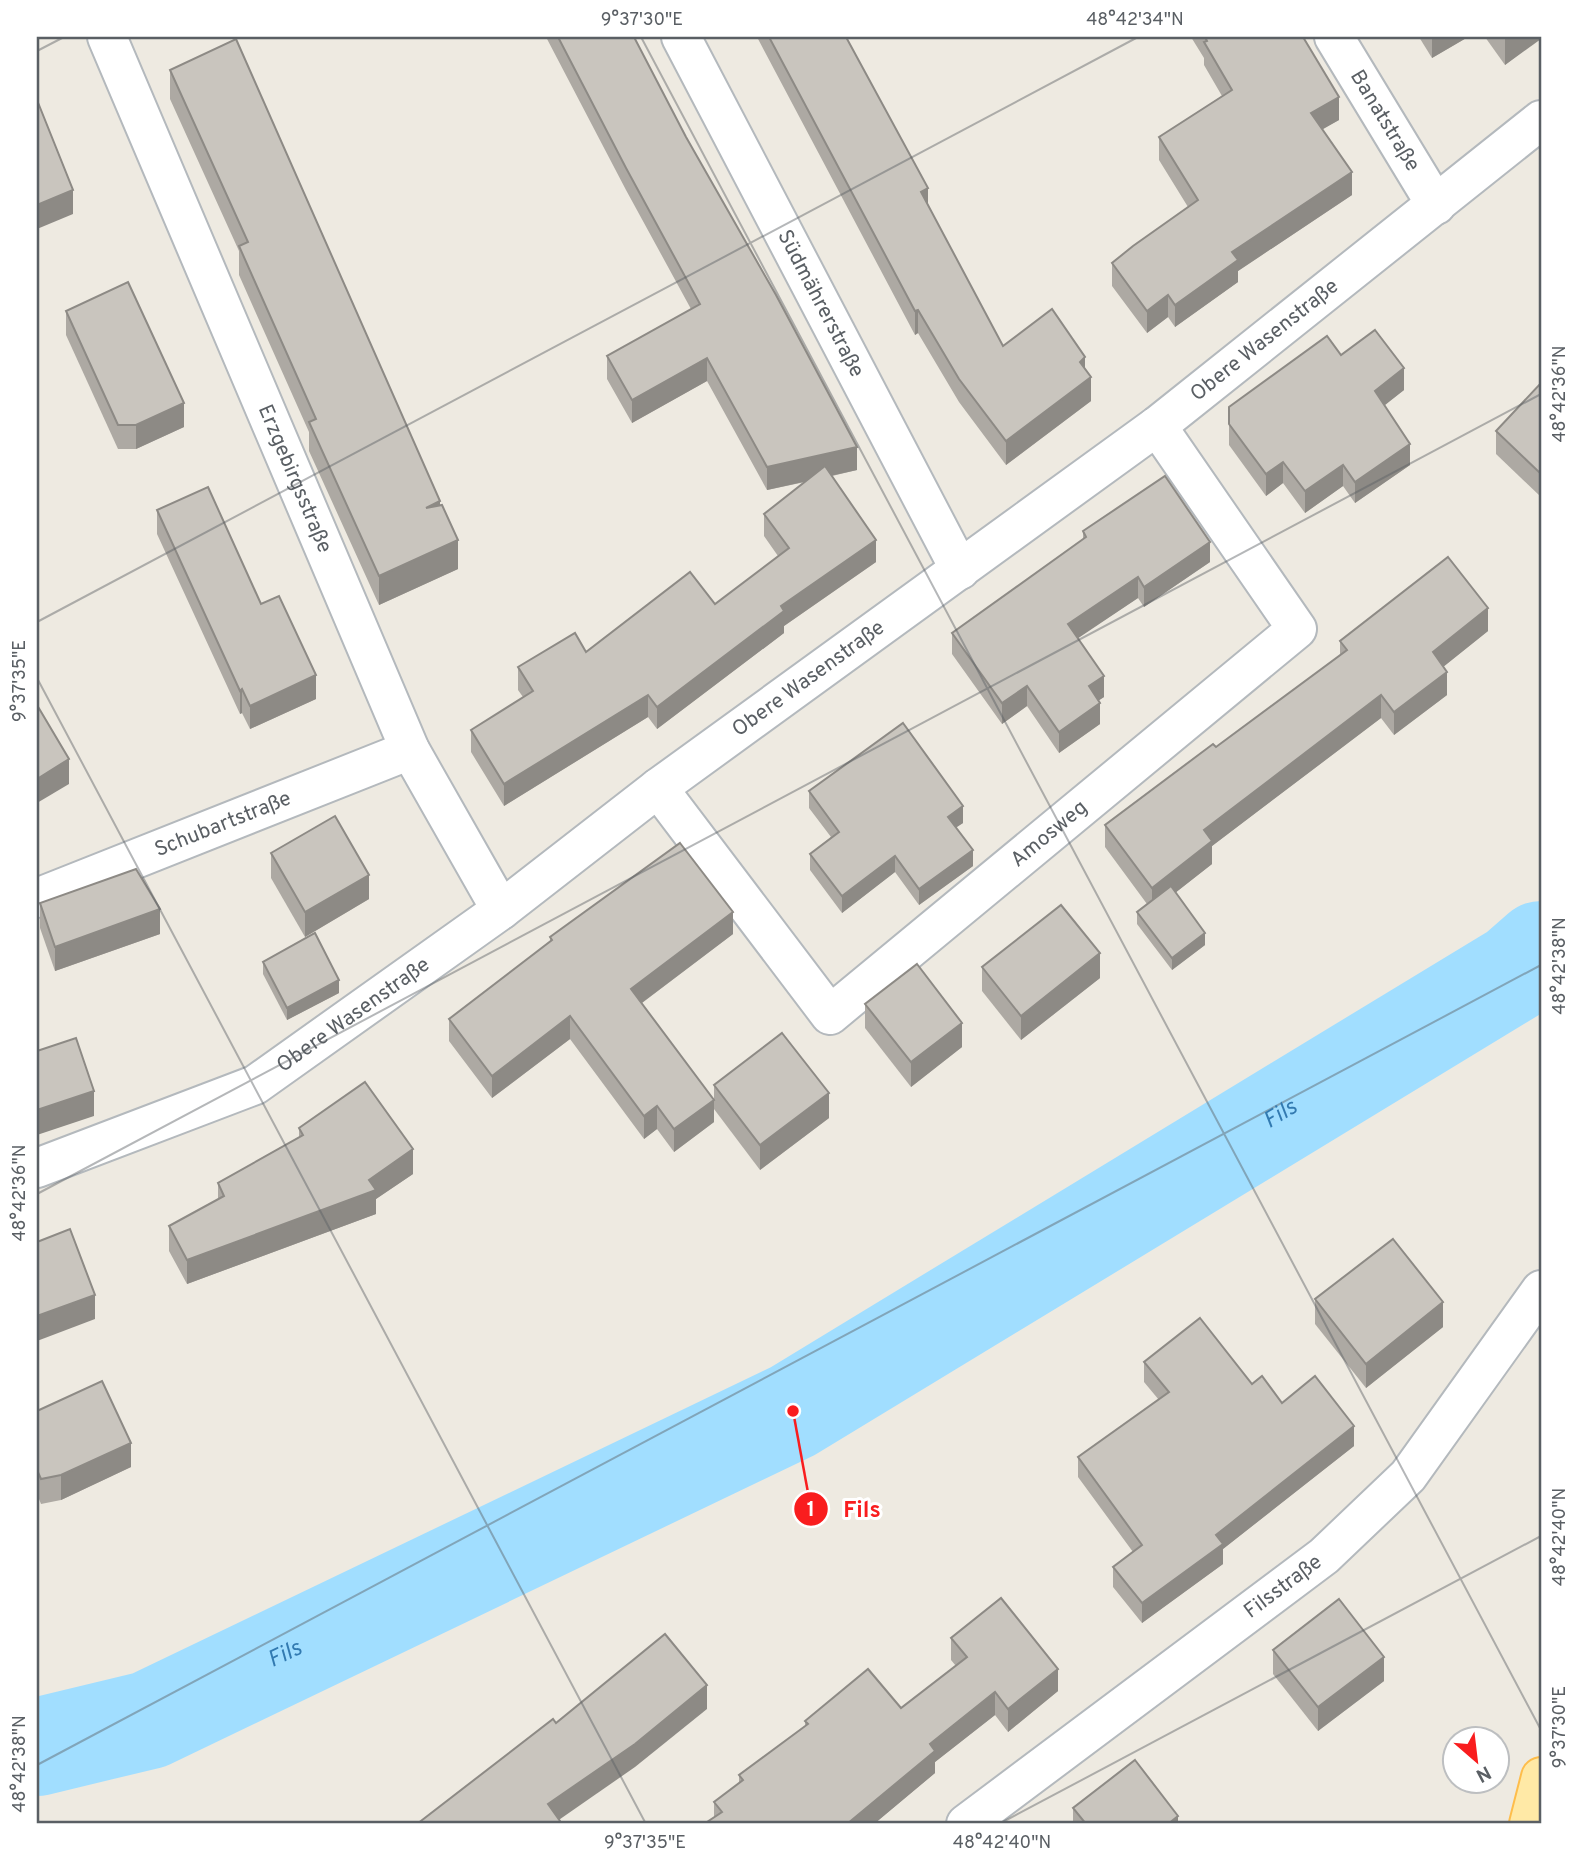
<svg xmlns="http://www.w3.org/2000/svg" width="1578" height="1861" font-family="Overpass,sans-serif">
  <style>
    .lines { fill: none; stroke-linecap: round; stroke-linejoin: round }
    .river { stroke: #a1deff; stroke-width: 98 }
    .street-casing { stroke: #b4b9bd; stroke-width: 42 }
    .primary-casing { stroke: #febd4b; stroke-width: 42 }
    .street { stroke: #fff; stroke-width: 38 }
    .primary { stroke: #ffe9a6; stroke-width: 38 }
    .wall { fill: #ada9a3 }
    .shaded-wall { fill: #8d8a85 }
    .building { fill: #c9c5be; stroke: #8d8a85; stroke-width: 2 }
    .ticks { fill: none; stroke: #5a5f64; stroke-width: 2; stroke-opacity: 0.45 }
    .labels { text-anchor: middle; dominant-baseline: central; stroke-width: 6; stroke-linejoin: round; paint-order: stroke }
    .street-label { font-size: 21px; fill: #5a5f64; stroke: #fff }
    .water-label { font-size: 23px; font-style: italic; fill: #327ab1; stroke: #fff }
    .leader { fill: none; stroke: #f91d1e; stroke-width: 2.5 }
    .callout-dot { fill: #f91d1e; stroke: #fff; stroke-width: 2.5 }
    .mark-label { font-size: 21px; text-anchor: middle; font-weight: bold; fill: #fff }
    .callout-label { font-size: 23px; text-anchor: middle; font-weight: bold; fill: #f91d1e; stroke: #fff; stroke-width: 6; stroke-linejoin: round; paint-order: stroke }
    .neatline { fill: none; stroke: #5a5f64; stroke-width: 2.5 }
    .ticks-label { font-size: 18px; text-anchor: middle; fill: #5a5f64 }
  </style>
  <rect width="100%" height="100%" fill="#eeeae1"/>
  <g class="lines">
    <!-- river -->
    <path class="river" id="s1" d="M37 1747 149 1720 793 1411 1517 971 1541 950"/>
    <!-- street casing -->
    <g class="street-casing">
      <g id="street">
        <path id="s2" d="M107 37 410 750 501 910"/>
        <path id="s3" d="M681 37 960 570"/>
        <path id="s4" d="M1334 37 1436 205"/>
        <path id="s5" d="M658 788 830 1015 1297 629 1157 426"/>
        <path id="s6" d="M37 898 410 750"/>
        <path id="s7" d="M37 1168 255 1085 501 910 658 788 1157 426 1541 120"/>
        <path id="s8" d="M966 1824 1324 1556 1408 1476 1541 1290"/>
      </g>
    </g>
    <!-- primary casing -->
    <g class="primary-casing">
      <path id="primary" d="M1529 1824 1541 1777"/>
    </g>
    <!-- street -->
    <use href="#street" class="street"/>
    <!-- primary -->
    <use href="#primary" class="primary"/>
  </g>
  <!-- wall -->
  <g class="wall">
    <path d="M546 37H634L857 470 832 476 876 562 784 626V633L657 729 648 717 504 806 471 752V730L523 697 518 690V667L586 652 715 604 778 556 764 536V514L805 482 767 490 707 381 632 423 607 379V356L691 309 626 190Z"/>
    <path d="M757 37H846L928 206 1003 346 1085 369 1091 401 1006 465 959 402 918 333 915 335Z"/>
    <path d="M1191 37H1303L1339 120 1322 129 1352 195 1238 271V282L1175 327 1168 317 1147 333 1112 286V263L1188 207 1159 160V137L1222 96 1204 65V58Z"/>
    <path d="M1419 37H1468L1432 58Z"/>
    <path d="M1485 37H1541L1505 65Z"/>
    <path d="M170 70 440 505 458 569 379 605 309 451V432L239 275V251L170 99Z"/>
    <path d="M66 311 184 427 136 449H118L66 335Z"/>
    <path d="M1341 355 1404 390 1384 405 1410 465 1355 503 1343 486 1305 513 1283 483 1266 496 1229 445V407Z"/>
    <path d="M1541 383V497L1496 454V431Z"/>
    <path d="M157 510 261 604 316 699 250 729 242 713 240 714 157 534Z"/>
    <path d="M1083 531 1210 562 1144 607 1138 598 1077 638 1104 697 1099 700 1100 724 1059 753 1027 706 1002 724 952 654V633L1083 539Z"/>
    <path d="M1488 631 1443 667 1447 695 1394 735 1381 718 1212 846V864L1175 893 1205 945 1172 970 1137 924V912L1147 904 1105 847V825L1216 747 1340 655V641Z"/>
    <path d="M809 791 963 823 956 827 973 866 919 905 895 872 842 913 810 870V854L831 837 809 808Z"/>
    <path d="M271 853 369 899 305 937 271 878Z"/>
    <path d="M40 903 160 934 55 971 40 928Z"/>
    <path d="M733 934 642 1003 714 1122 674 1152 657 1129 644 1139 570 1039 492 1098 449 1041V1019L550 942V937Z"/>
    <path d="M263 962 339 993 287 1020 263 974Z"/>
    <path d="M982 967 1100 978 1021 1040 982 991Z"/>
    <path d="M865 1004 962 1047 911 1087 865 1028Z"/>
    <path d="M714 1085 829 1118 760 1170 714 1109Z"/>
    <path d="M299 1128 413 1174 376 1199V1214L187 1284 169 1251V1226L218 1199V1183L299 1137Z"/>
    <path d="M1315 1299 1443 1327 1366 1388 1315 1324Z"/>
    <path d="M1144 1362 1252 1384 1282 1403 1354 1446 1223 1549V1564L1142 1623 1113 1587V1567L1133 1552 1078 1477V1457L1159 1400 1144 1382Z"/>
    <path d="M37 1411 131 1467 61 1500 41 1504 37 1494Z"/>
    <path d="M951 1638 1058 1691 1008 1732 995 1715 935 1762V1773L874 1824H704L714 1817V1802L739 1783V1775L805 1726V1721L901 1708 956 1666 951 1660Z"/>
    <path d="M1273 1650 1384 1681 1318 1731 1273 1674Z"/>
    <path d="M1073 1808 1178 1824H1073Z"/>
  </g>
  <!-- shaded-wall -->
  <g class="shaded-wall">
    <path d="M1432 37H1468L1432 58Z"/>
    <path d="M1505 37H1541V39L1505 65Z"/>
    <path d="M1339 97V120L1311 136V113Z"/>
    <path d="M1352 172V195L1238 271V282L1175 327V305L1232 252Z"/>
    <path d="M928 188V212L921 192Z"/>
    <path d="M73 190V214L37 229V205Z"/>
    <path d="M1168 295V317L1147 333V311Z"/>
    <path d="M918 310V333L915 335V311Z"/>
    <path d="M1085 357V381L1080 362Z"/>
    <path d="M707 358V381L632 423V400Z"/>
    <path d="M1404 368V390L1375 413V391Z"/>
    <path d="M1091 377V401L1006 465V441Z"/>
    <path d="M184 403V427L136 449V425Z"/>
    <path d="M1410 444V465L1355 503V482Z"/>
    <path d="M857 447V470L767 490V467Z"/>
    <path d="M1283 462V483L1266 496V474Z"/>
    <path d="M1343 465V486L1305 513V491Z"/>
    <path d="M440 501V529L426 508Z"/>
    <path d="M458 540V569L379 605V576Z"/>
    <path d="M876 540V562L784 626V633L657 729V707L781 606Z"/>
    <path d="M1210 542V562L1144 607V587Z"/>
    <path d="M1138 577V598L1068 645V624Z"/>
    <path d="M1488 608V631L1433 675V652Z"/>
    <path d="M1447 672V695L1394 735V712Z"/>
    <path d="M316 675V699L250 729V706Z"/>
    <path d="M1104 676V697L1089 707V686Z"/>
    <path d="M1027 686V706L1002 724V703Z"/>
    <path d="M242 689V713L240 714V691Z"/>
    <path d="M648 695V717L504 806V784Z"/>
    <path d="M1381 695V718L1212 846V864L1152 911V888L1204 830Z"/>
    <path d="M1100 703V724L1059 753V732Z"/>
    <path d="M69 759V784L37 803V779Z"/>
    <path d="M963 806V823L948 833V817Z"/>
    <path d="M973 850V866L919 905V889Z"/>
    <path d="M895 856V872L842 913V896Z"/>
    <path d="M369 875V899L305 937V912Z"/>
    <path d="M160 909V934L55 971V947Z"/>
    <path d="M733 912V934L631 1011V989Z"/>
    <path d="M1205 933V945L1172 970V958Z"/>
    <path d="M1100 953V978L1021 1040V1016Z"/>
    <path d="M339 980V993L287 1020V1008Z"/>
    <path d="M570 1016V1039L492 1098V1076Z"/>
    <path d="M962 1023V1047L911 1087V1062Z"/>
    <path d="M94 1091V1116L37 1135V1110Z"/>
    <path d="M829 1093V1118L760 1170V1145Z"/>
    <path d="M714 1100V1122L674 1152V1129Z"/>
    <path d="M657 1106V1129L644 1139V1116Z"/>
    <path d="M413 1149V1174L376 1199V1214L187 1284V1260L369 1180Z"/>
    <path d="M95 1295V1319L37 1341V1316Z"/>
    <path d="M1443 1302V1327L1366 1388V1364Z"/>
    <path d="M1354 1426V1446L1223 1549V1564L1142 1623V1603L1216 1535Z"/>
    <path d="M131 1443V1467L61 1500V1475Z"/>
    <path d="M1384 1657V1681L1318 1731V1707Z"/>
    <path d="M1058 1669V1691L1008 1732V1709Z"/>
    <path d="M707 1685V1709L635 1767 553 1824 548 1804Z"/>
    <path d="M995 1692V1715L935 1762V1773L874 1824H847L930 1744Z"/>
    <path d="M1178 1816V1824H1168Z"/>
  </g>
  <!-- building -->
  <g class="building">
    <path d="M558 37H634L686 137 776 295 857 447 767 467 707 358 632 400 607 356 700 304 626 168Z"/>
    <path d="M769 37H846L928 188 921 192 1003 346 1052 309 1085 357 1080 362 1091 377 1006 441 959 379 918 310 915 311Z"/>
    <path d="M1205 37H1303L1339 97 1311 113 1352 172 1232 252 1238 260 1175 305 1168 295 1147 311 1112 263 1133 246 1198 200 1159 137 1232 90 1204 42 1207 41Z"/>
    <path d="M236 39 440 501 426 508 442 505 458 540 379 576 309 422 316 419 239 246 248 242 170 70Z"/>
    <path d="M37 100 73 190 37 205Z"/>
    <path d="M128 282 184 403 136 425H118L66 311Z"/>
    <path d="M1375 330 1404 368 1375 391 1410 444 1355 482 1343 465 1305 491 1283 462 1266 474 1229 424V407L1327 336 1341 355Z"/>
    <path d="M1541 383V474L1496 431Z"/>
    <path d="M825 466 876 540 781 606 784 611 657 707 648 695 504 784 471 730 533 691 518 667 575 633 586 652 690 572 715 604 789 548 764 514Z"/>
    <path d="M1165 476 1210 542 1144 587 1138 577 1068 624 1104 676 1089 686 1100 703 1059 732 1027 686 1002 703 952 633 1086 537 1083 531Z"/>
    <path d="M208 487 261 604 279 596 316 675 250 706 242 689 240 691 157 510Z"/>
    <path d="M1448 557 1488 608 1433 652 1447 672 1394 712 1381 695 1204 830 1212 841 1152 888 1105 825 1213 744 1216 747 1347 650 1340 641Z"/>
    <path d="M37 705 69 759 37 779Z"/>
    <path d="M903 723 963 806 948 817 973 850 919 889 895 856 842 896 810 854 839 832 809 791Z"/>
    <path d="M335 816 369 875 305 912 271 853Z"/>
    <path d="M680 843 733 912 631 989 714 1100 674 1129 657 1106 644 1116 570 1016 492 1076 449 1019 552 940 550 937Z"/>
    <path d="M136 869 160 909 55 947 40 903Z"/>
    <path d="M1171 886 1205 933 1172 958 1137 912Z"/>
    <path d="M1061 905 1100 953 1021 1016 982 967Z"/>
    <path d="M315 933 339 980 287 1008 263 962Z"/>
    <path d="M917 964 962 1023 911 1062 865 1004Z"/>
    <path d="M782 1033 829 1093 760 1145 714 1085Z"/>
    <path d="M76 1038 94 1091 37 1110V1051Z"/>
    <path d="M365 1082 413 1149 369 1180 376 1190 187 1260 169 1226 224 1196 218 1183 303 1135 299 1128Z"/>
    <path d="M70 1229 95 1295 37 1316V1242Z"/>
    <path d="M1393 1239 1443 1302 1366 1364 1315 1299Z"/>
    <path d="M1200 1318 1252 1384 1262 1376 1282 1403 1315 1376 1354 1426 1216 1535 1223 1544 1142 1603 1113 1567 1142 1545 1078 1457 1169 1392 1144 1362Z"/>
    <path d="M102 1381 131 1443 61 1475 41 1479 37 1470V1411Z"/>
    <path d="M1001 1598 1058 1669 1008 1709 995 1692 930 1744 935 1751 847 1824H704L722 1812 714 1802 743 1780 739 1775 808 1724 805 1721 868 1669 901 1708 967 1657 951 1638Z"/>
    <path d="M1339 1599 1384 1657 1318 1707 1273 1650Z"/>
    <path d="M665 1634 707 1685 635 1744 548 1804 560 1821 556 1824H417L553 1719 556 1723Z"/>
    <path d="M1135 1760 1178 1816 1168 1824H1086L1073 1808Z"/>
  </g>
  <!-- ticks -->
  <path class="ticks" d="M641 37 1541 1730M37 51 64 37M37 622 1138 37M37 678 646 1824M37 1194 1541 394M37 1765 1541 965M999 1824 1541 1536"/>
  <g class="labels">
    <!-- street labels -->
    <g class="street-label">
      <text stroke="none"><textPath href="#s4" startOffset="98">Banatstraße</textPath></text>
      <text stroke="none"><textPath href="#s3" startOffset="301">Südmährerstraße</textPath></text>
      <text stroke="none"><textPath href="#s7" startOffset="1488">Obere Wasenstraße</textPath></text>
      <text stroke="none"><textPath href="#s2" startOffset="480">Erzgebirgsstraße</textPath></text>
      <text stroke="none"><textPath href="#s7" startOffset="920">Obere Wasenstraße</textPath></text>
      <text stroke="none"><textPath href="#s6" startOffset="200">Schubartstraße</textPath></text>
      <text stroke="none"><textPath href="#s5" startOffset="569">Amosweg</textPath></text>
      <text stroke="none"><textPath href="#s7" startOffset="354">Obere Wasenstraße</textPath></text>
      <text stroke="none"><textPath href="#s8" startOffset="396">Filsstraße</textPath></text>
    </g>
    <!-- water labels -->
    <g class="water-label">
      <text stroke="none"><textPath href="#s1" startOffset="1400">Fils</textPath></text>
      <text stroke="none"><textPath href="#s1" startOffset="266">Fils</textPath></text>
    </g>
  </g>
  <!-- callouts -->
  <path class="leader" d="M793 1411L811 1509"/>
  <g class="callout-dot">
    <circle cx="793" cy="1411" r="7"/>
    <circle cx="811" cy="1509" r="18"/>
  </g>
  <g class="mark-label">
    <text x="811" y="1516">1</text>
  </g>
  <g class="callout-label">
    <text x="862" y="1517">Fils</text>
  </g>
  <!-- border -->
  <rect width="1578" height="1861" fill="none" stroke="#ffffff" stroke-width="77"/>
  <!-- north arrow -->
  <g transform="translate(1476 1760) rotate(152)"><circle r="33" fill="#ffffff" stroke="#bdbfc1" stroke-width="2"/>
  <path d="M0-5L12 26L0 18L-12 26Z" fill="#f91d1e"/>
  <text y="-10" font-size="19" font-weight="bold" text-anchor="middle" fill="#5a5f64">N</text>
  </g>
  <rect x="38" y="38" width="1502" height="1784" class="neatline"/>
  <g class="ticks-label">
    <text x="642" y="25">9°37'30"E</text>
    <text x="1135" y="25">48°42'34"N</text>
    <text transform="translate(1559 394) rotate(-90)" y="6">48°42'36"N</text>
    <text transform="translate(19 681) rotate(-90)" y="6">9°37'35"E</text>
    <text transform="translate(1559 966) rotate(-90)" y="6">48°42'38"N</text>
    <text transform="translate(19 1193) rotate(-90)" y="6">48°42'36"N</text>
    <text transform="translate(1559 1537) rotate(-90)" y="6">48°42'40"N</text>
    <text transform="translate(1559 1727) rotate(-90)" y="6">9°37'30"E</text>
    <text transform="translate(19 1764) rotate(-90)" y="6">48°42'38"N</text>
    <text x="645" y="1848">9°37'35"E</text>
    <text x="1002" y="1848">48°42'40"N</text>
  </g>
</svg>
